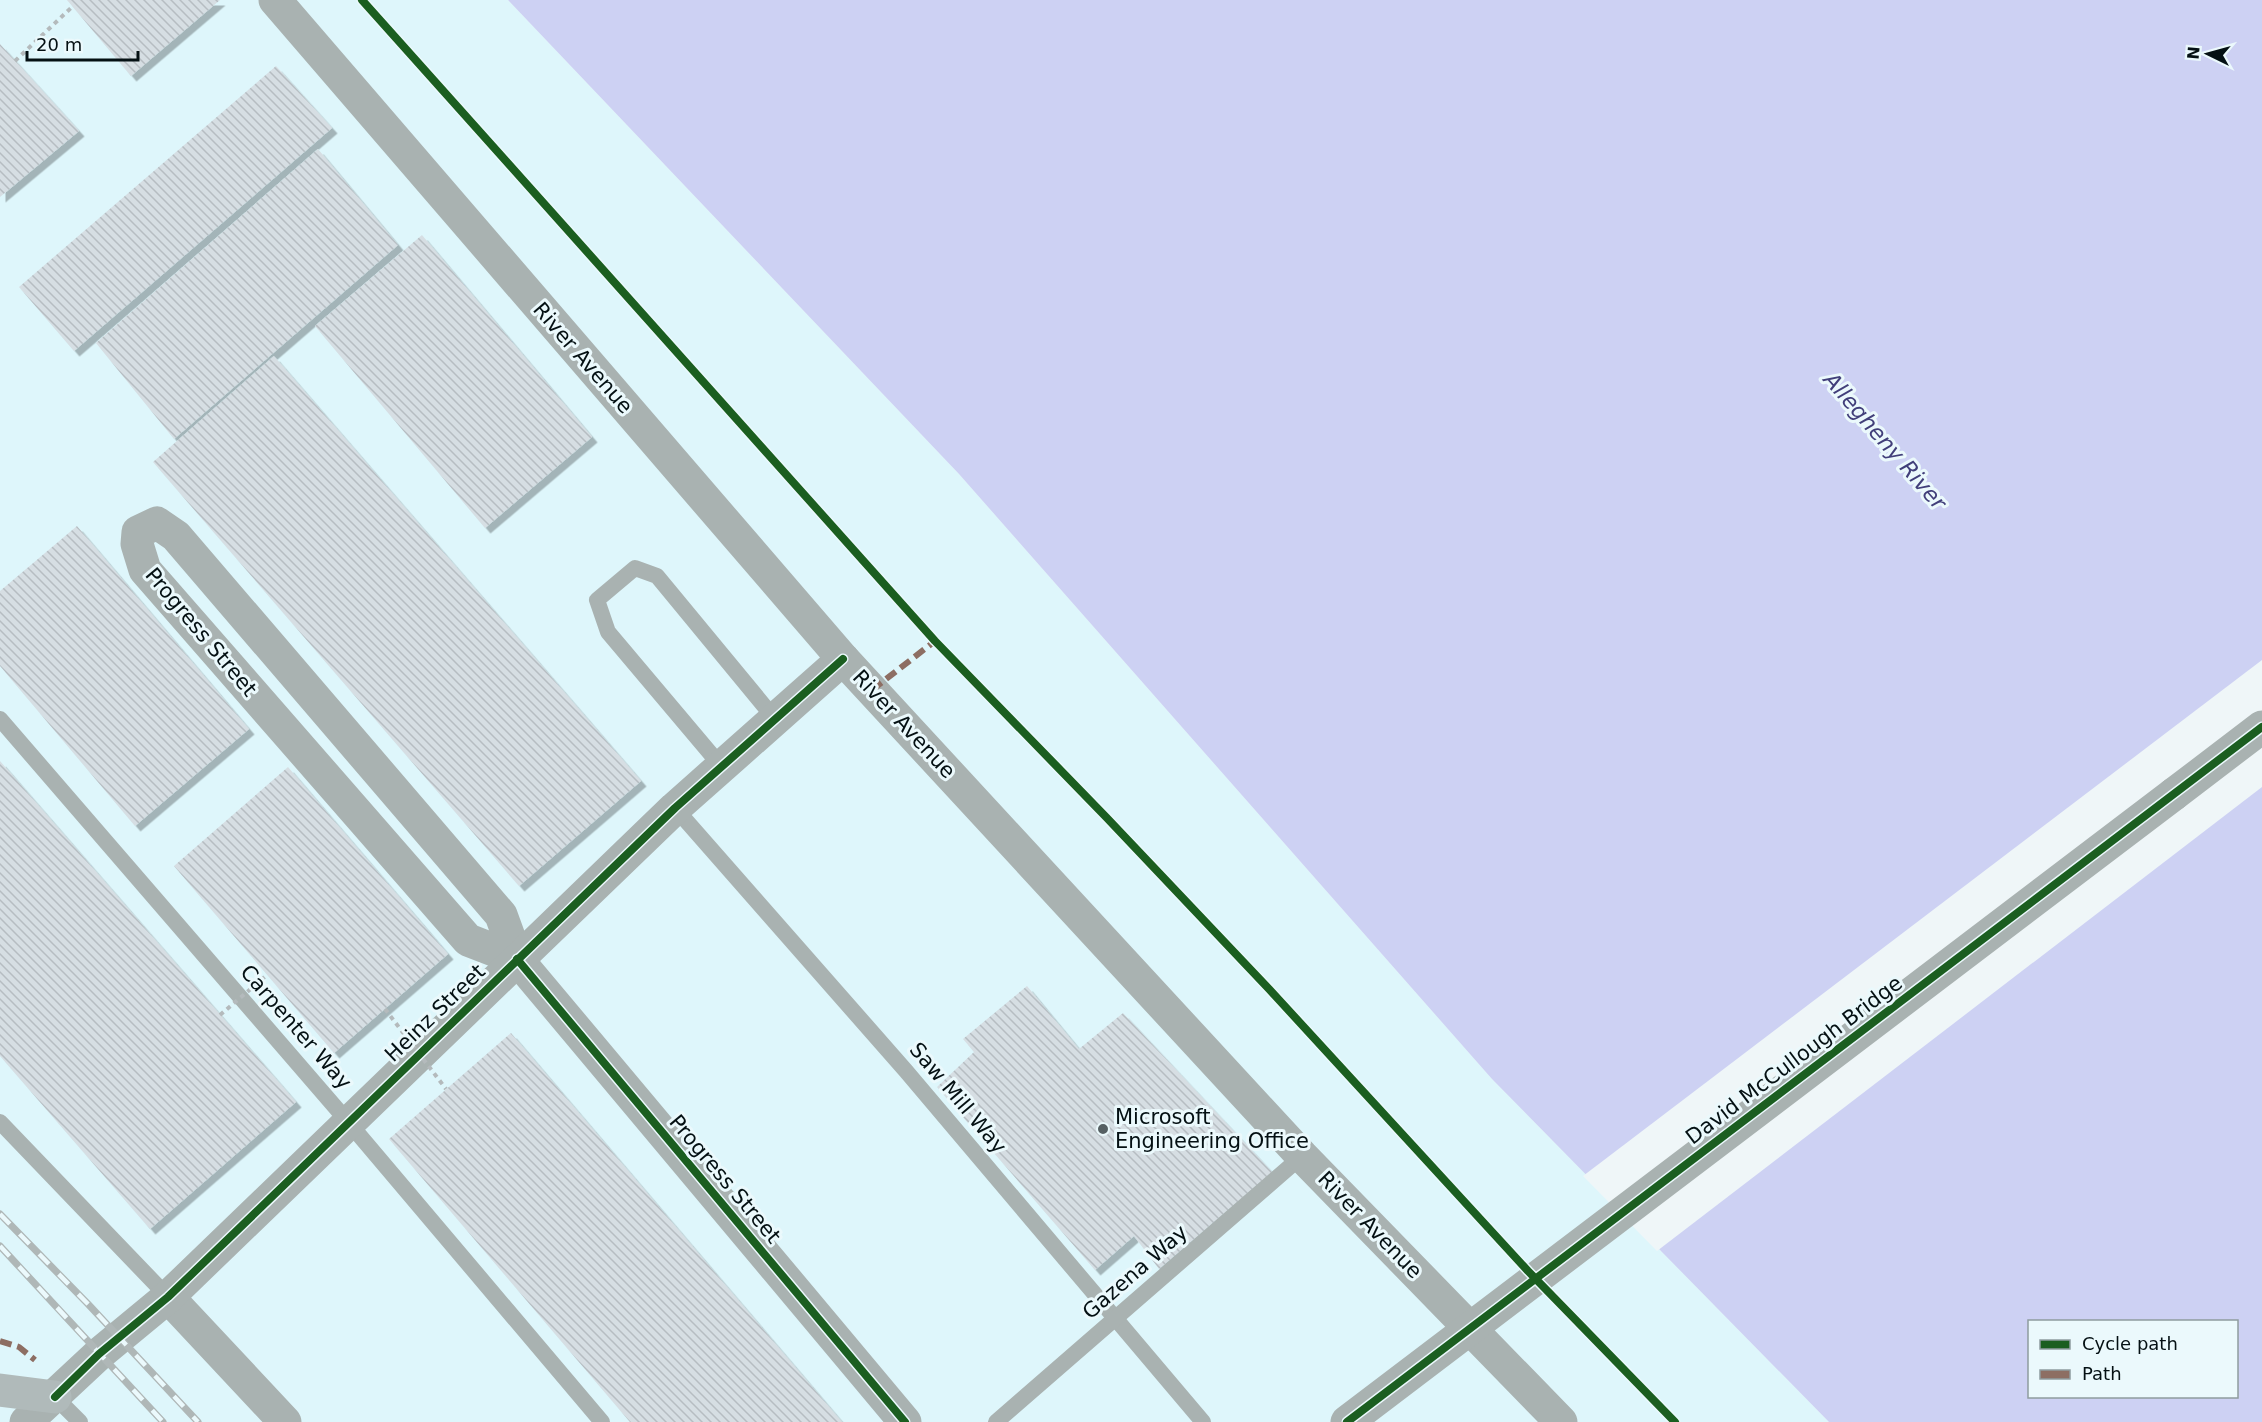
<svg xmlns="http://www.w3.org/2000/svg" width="2262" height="1422" font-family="'DejaVu Sans',sans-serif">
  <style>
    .built { fill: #def6fb }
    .water { fill: #cdd1f3; fill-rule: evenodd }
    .pier { fill: #eff6f8 }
    .building { fill: url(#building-back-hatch); filter: url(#shadow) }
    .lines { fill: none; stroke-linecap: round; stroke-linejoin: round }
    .path { stroke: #b4babc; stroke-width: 4; stroke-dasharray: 4.5 4.5; stroke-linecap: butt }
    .service { stroke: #a9b2b1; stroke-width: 16 }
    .minor { stroke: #a9b2b1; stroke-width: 33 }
    .tertiary { stroke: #a9b2b1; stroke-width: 33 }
    .motorway { stroke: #b0baba; stroke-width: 33 }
    .rail-casing { stroke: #afb7b7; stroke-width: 7 }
    .rail { stroke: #ebf9fc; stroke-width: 4.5; stroke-dasharray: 14; stroke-linecap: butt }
    .path-bridge { stroke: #b4babc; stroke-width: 4; stroke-dasharray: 4.5 4.5; stroke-linecap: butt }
    .tertiary-bridge { stroke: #a9b2b1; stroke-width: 33 }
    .quiet { stroke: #8d6e63; stroke-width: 6; stroke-dasharray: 12 6; stroke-linecap: butt }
    .cycleway-casing { stroke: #ebf9fc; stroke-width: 11 }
    .cycleway { stroke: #1b5e20; stroke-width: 8 }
    .poi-dot { fill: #566063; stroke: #ebf9fc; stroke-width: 2 }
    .labels { text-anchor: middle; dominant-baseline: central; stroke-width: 6; stroke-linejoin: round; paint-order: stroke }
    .street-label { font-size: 21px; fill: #041013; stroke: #ebf9fc }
    .poi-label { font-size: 21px; fill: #041013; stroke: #ebf9fc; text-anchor: start }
    .water-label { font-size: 22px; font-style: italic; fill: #413f7a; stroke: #ebf9fc }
  </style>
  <defs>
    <pattern id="building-back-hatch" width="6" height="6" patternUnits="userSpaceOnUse" patternTransform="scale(1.5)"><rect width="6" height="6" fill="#d6dee3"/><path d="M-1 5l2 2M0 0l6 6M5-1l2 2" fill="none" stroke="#b6bdc2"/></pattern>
    <filter id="shadow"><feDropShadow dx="5.5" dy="5.5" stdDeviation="0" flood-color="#0004"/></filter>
  </defs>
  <rect width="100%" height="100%" fill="#eff6f8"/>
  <!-- built -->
  <path class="built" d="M0 0H508L959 474 1492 1079 1829 1422H0Z"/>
  <!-- water -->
  <path class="water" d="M508 0H2262V1422H1829L1492 1079 959 474ZM2030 1322H2236V1396H2030Z"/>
  <!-- pier -->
  <path class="pier" d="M2262 660V787L1657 1251 1583 1176Z"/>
  <!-- building -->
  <g class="building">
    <path d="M67 0H220L131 76Z"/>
    <path d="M0 44 79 131 0 197Z"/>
    <path d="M276 66 332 128 74 351 19 287Z"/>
    <path d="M318 149 398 245 174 439 96 343Z"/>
    <path d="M422 235 592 437 485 528 315 326Z"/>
    <path d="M274 356 641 781 519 886 153 462Z"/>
    <path d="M77 526 249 729 135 826 0 666V591Z"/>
    <path d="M0 761 296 1102 150 1229 0 1056Z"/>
    <path d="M288 767 448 954 334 1053 174 866Z"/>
    <path d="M1027 986 1079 1049 1123 1013 1272 1172 1159 1269 1134 1236 1095 1270 937 1087 974 1052 963 1039Z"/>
    <path d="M511 1033 842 1422H630L389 1139Z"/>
  </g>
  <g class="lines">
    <!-- path -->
    <path class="path" d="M15 61 73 6"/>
    <!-- service -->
    <g class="service">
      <path d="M0 719 349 1123 602 1422"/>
      <path d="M721 766 608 632 597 600 635 568 657 576 775 719"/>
      <path d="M675 808 906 1071 1203 1422"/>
      <path d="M0 1122 168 1297"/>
      <path d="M55 1397 80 1422"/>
      <path d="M996 1422 1302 1156"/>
    </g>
    <!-- minor -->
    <g class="minor">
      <path d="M517 959 468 940 145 570 137 544 138 532 157 523 176 536 501 915 517 959 905 1422"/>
      <path d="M168 1297 285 1422"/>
      <path d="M26 1422 99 1354 168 1297 675 808 843 659"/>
    </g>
    <!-- tertiary -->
    <g class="tertiary">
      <path d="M275 0 843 659 1302 1156 1561 1422"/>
      <path d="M2174 794 2262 727"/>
    </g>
    <!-- motorway -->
    <path class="motorway" d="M0 1390 55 1397"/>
    <!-- rail casing -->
    <g class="rail-casing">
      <g id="rail">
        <path d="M0 1214 88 1304 198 1422"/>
        <path d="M0 1246 163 1422"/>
      </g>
    </g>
    <!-- rail -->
    <use href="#rail" class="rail"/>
    <!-- path-bridge -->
    <g class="path-bridge">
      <path d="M385 1009 446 1089"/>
      <path d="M220 1015 267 975"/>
    </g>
    <!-- tertiary-bridge -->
    <path class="tertiary-bridge" d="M1347 1422 2174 794"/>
    <!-- quiet -->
    <g class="quiet">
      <path d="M872 690 935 641"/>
      <path d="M0 1341 19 1347 35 1360"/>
    </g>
    <!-- cycleway casing -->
    <g class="cycleway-casing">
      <g id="cycleway">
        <path d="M362 0 935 641 1106 817 1269 989 1528 1271 1675 1422"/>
        <path d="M517 959 905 1422"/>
        <path d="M55 1397 99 1354 168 1297 675 808 843 659"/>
        <path d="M1347 1422 2262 727"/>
      </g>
    </g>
    <!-- cycleway -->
    <use href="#cycleway" class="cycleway"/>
  </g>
  <!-- markers -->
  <circle class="poi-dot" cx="1103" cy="1129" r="6"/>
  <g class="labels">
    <!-- street labels -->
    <g class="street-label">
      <text transform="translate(583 358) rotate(49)">River Avenue</text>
      <text transform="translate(201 632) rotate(50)">Progress Street</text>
      <text transform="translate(904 724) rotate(47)">River Avenue</text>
      <text transform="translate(435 1013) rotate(-44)">Heinz Street</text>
      <text transform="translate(296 1027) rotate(49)">Carpenter Way</text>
      <text transform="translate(1794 1060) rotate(-37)">David McCullough Bridge</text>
      <text transform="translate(958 1098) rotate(50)">Saw Mill Way</text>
      <text transform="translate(725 1179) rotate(50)">Progress Street</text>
      <text transform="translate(1370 1225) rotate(46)">River Avenue</text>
      <text transform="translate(1135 1272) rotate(-41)">Gazena Way</text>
    </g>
    <!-- poi labels -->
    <g class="poi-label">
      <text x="1115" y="1117">Microsoft<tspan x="1115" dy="24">Engineering Office</tspan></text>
    </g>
    <!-- water labels -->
    <g class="water-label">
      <text transform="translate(1885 441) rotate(49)">Allegheny River</text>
    </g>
  </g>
  <!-- legend -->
  <rect x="2028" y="1320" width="210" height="78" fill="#ebf9fc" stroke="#8f9c9f" stroke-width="1.5"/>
  <rect x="2040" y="1340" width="30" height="9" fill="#1b5e20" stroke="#8f9c9f" stroke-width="1.5"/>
  <text x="2082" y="1350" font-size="18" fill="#041013">Cycle path</text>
  <rect x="2040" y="1370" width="30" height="9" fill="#8d6e63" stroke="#8f9c9f" stroke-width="1.5"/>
  <text x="2082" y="1380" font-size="18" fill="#041013">Path</text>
  <!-- north arrow -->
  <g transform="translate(2208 54) rotate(275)" stroke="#ebf9fc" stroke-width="4.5" paint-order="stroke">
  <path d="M0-4.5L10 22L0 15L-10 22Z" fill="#041013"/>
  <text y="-9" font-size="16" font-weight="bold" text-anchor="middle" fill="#041013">N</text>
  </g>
  <!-- scale -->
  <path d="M27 51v9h111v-9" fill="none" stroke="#041013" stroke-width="3"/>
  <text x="36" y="51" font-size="18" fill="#041013" stroke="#ebf9fc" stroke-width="4.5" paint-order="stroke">20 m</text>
</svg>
